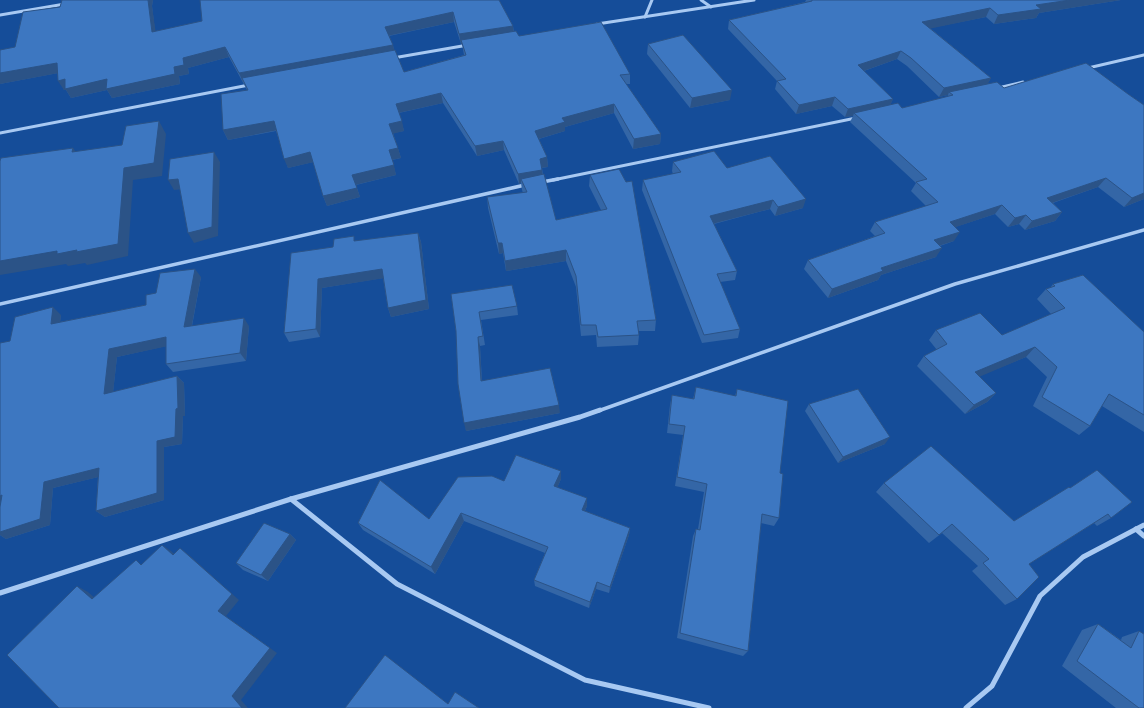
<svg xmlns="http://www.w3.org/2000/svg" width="1144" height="708" font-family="'Source Sans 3',sans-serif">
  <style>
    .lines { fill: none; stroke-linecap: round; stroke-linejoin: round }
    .street-far2 { stroke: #a8c9f2; stroke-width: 3 }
    .street-far1 { stroke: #a8c9f2; stroke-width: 3.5 }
    .street { stroke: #a8c9f2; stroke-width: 5 }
    .wall { fill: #3466a6; fill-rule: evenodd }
    .shaded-wall { fill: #2b5387 }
    .building { fill: #3d77c1; stroke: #2b5387 }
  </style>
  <rect width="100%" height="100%" fill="#154d99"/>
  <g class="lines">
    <!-- street-far2 -->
    <g class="street-far2">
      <path d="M701 0 711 7"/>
      <path d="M0 15 65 4"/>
      <path d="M645 17 652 0"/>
      <path d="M597 24 754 0"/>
      <path d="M393 58 468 45"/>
      <path d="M1088 68 1144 55"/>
      <path d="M998 88 1023 82"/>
      <path d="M0 133 249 85"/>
      <path d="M553 180 856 118"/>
    </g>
    <!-- street-far1 -->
    <g class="street-far1">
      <path d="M542 182 558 179"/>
      <path d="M0 304 525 185"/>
      <path d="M598 411 955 284 1144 230"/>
    </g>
    <!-- street -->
    <g class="street">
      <path d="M291 499 397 584 585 680 709 708"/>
      <path d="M1136 529 1144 536"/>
      <path d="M0 593 291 499 580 417 600 410"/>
      <path d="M966 708 992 686 1040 596 1083 557 1144 525"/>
    </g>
  </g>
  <!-- wall -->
  <g class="wall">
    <path d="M62 0H153L152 6 155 31 499 0 513 26 514 32 519 36 630 74V84H626L661 134 660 144 633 149 614 113 565 127V131L539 139 547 157 548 167 542 168 543 175 556 220 601 210 589 186 590 175 619 169 656 320 655 331H638L639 335 638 345 597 347 596 335 581 336 576 287 566 261 506 271 503 253 499 254 488 208 487 197 523 193 522 190 521 183 519 184 504 150 477 156 443 103 399 113 404 131 393 133 401 158 392 160 396 175 356 185 360 197 327 206 323 196 313 162 288 168 276 131 228 140 223 130 247 90 229 57 188 68 189 74 179 76 180 84 112 98 107 90 71 98 66 90H64L58 73 0 84 15 47 60 7ZM454 22 461 44H462L464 55 404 72 394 51 393 45 389 36Z"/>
    <path d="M806 0H1121L1039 13 1036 18 994 24 986 17 930 28 991 78 987 84 1004 88 1128 94 1144 105V199L1124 207 1098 187 1053 203 1062 212 1055 221 1025 230 1019 224 1008 227 995 214 955 227 954 241 940 246 936 257 881 275 878 280 828 298 804 269 808 260 875 236 870 231 875 222 926 206 911 191 916 183 850 122 853 116 845 117 832 106 796 114 775 89 777 81 728 29 729 20 805 2ZM897 59 907 66 939 97 948 95 947 97 902 108 890 105 893 99 864 71Z"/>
    <path d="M648 44 730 100 690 108 647 54Z"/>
    <path d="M673 162 727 168 803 208 775 216 770 209 714 224 737 271 735 280 720 282 740 329 738 338 702 343 642 190 643 180 673 174 672 171Z"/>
    <path d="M418 233 421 242 429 309 391 317 388 308 383 278 322 288 320 337 289 342 284 333 333 247 356 241Z"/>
    <path d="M201 277 192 326H249L246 361 173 372 166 364V346L117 357 113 392 177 376 184 383 185 416H183L182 444 164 447V500L105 517 96 511 98 477 53 488 50 525 6 539 0 535V507L10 341 61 315 60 322 146 305 156 293Z"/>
    <path d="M1053 284 1144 332V432L1102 406 1090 426 1079 435 1033 406 1047 377 1026 357 979 376 996 393 987 402 965 414 917 366 924 356 937 350 929 340 936 330 1002 335 1051 314 1037 299 1046 289 1050 288Z"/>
    <path d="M451 294 517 306 518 315 481 320 485 345 480 346 482 381 560 413 466 431 456 331Z"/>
    <path d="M696 387 735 396 737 389 780 473 779 518 774 526 761 523 748 651 743 656 677 638 693 536 696 529H698L704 492 675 486 683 435 667 433 670 405 672 395 693 399Z"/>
    <path d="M809 404 885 444 838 463 805 411Z"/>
    <path d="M1097 470 1111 518 1097 526 1094 523 1029 564 1017 599 1005 605 972 571 978 566 942 533 929 543 876 492 884 483 1014 521 1070 488Z"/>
    <path d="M561 479 557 488 587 498V506L585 511 630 528 629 535 609 593 596 589 589 608 535 586 534 580 545 553 464 521 435 574 363 530 358 523 429 519 504 481Z"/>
    <path d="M290 534 296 540 268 581 243 570 236 563Z"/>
    <path d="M1098 624 1121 640 1122 637 1139 631 1144 708H1116L1062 666 1082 630Z"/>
  </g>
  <!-- shaded-wall -->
  <g class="shaded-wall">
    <path d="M148 0H153L152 6 157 41 152 32Z"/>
    <path d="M1070 0H1121L1039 13 1036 18 994 24 998 15 1036 5Z"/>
    <path d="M990 8 986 17 919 31 922 22Z"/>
    <path d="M453 12 454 22 387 36 385 27Z"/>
    <path d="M513 26 514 35 461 40 462 44H461L459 34Z"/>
    <path d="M393 45 395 54 242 78 243 82 239 73Z"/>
    <path d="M225 47 229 57 188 68 189 74 179 76 180 84 112 98 107 90 71 98 66 90H64L58 81 65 79H107L174 67 183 58Z"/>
    <path d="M901 51 897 59 855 74 858 65Z"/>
    <path d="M57 63 64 72 0 84V73Z"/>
    <path d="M991 78 986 87 949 92 948 95 939 97 944 88Z"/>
    <path d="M732 90 730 100 690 108 692 98Z"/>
    <path d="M441 93 443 103 398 113 396 104Z"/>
    <path d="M835 97 832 106 796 114 799 105Z"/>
    <path d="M893 99 889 108 854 113 853 116 845 117 848 109Z"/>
    <path d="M614 104V113L565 127V131L535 140V131L562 118Z"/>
    <path d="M159 121 166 134 162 176 133 180 128 256 87 265 85 263 68 266 66 264 0 275V261L57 251 124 168Z"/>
    <path d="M274 121 278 130 228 140 223 130Z"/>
    <path d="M402 121 404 131 392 134 389 124Z"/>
    <path d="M661 134 660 144 633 149 634 139Z"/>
    <path d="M503 141 504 150 477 156 475 146Z"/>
    <path d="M73 148 83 161 72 152Z"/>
    <path d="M398 148 401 158 391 160 389 150Z"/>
    <path d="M214 152 220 162 218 236 194 243 188 233Z"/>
    <path d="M310 152 314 162 288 168 284 159Z"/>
    <path d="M547 157 548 167 540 168V159Z"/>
    <path d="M394 165 396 175 355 185 352 175Z"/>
    <path d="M542 170 543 179H521V183L519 184 518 174Z"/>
    <path d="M1106 178 1098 187 1040 207 1047 198Z"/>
    <path d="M178 179 184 189 174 190 168 180Z"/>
    <path d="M357 188 360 197 327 206 323 196Z"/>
    <path d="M1144 193V199L1124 207 1132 198Z"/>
    <path d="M806 199 803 208 775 216 778 207Z"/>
    <path d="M773 200 770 209 708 225 710 216Z"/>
    <path d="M1002 205 995 214 944 231 950 222Z"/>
    <path d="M1062 212 1055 221 1025 230 1032 221Z"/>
    <path d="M1026 215 1019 224 1008 227 1015 218Z"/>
    <path d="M960 232 954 241 929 249 934 240Z"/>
    <path d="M418 233 421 242 429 309 391 317 388 308Z"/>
    <path d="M498 243H502L503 253 499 254Z"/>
    <path d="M942 248 936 257 881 275 878 280 828 298 832 289 881 268Z"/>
    <path d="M566 250V261L506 271 505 261Z"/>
    <path d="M195 269 201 277 190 335 184 327Z"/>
    <path d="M382 269 385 278 322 288 320 337 316 329 318 279Z"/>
    <path d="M53 307 61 315 59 332 51 324Z"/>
    <path d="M244 318 249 326 246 361 240 353Z"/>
    <path d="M166 337 173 345 117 357 112 402 104 394 109 349Z"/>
    <path d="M478 337 480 346 482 389 481 381Z"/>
    <path d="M1035 347 1026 357 967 382 975 372Z"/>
    <path d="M177 376 184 383 185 416H183L182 444 164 447V500L105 517 96 511 157 441Z"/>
    <path d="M996 393 987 402 965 414 974 405Z"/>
    <path d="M559 405 560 413 466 431 464 423Z"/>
    <path d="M890 437 885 444 838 463 843 457Z"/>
    <path d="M99 468 107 475 53 488 50 525 6 539 0 535V532L44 482Z"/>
    <path d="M561 471V479L554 495V486Z"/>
    <path d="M2 495 13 501 0 505V496Z"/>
    <path d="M587 498V506L582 518V510Z"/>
    <path d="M461 513 464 521 435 574 431 567Z"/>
    <path d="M630 528 629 535 609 593 610 587Z"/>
    <path d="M290 534 296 540 268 581 261 575Z"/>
    <path d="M162 545 171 551 182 561 173 555Z"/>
    <path d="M180 548 189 555 239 600 226 616 277 653 241 700 248 708H242L232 696Z"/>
    <path d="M597 582 596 589 589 608 590 602Z"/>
    <path d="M77 586 88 592 103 605 92 599Z"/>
  </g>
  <!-- building -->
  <g class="building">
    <path d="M62 0H148L152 32 202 21 200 0H499L513 26 459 34 453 12 385 27 393 45 239 73 225 47 183 58 184 65 174 67 175 74 106 89 107 79 65 89V79L58 81 57 63 0 73V50L15 47 23 12 60 7Z"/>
    <path d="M812 0H1070L1036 5 1041 9 998 15 990 8 922 22 991 78 944 88 911 58 901 51 858 65 893 99 848 109 835 97 799 105 777 81 786 79 729 20 812 1Z"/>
    <path d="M601 22 630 74 620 75 661 134 634 139 614 104 562 118 565 122 535 131 547 157 540 159 542 170 518 174 503 141 475 146 441 93 396 104 402 121 389 124 398 148 389 150 394 165 352 175 357 188 323 196 310 152 284 159 274 121 223 130 221 94 248 90 242 78 395 50 404 72 466 55 461 40 516 31 519 36Z"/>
    <path d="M683 35 732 90 692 98 648 44Z"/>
    <path d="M1086 63 1128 94 1144 105V193L1132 198 1106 178 1047 198 1062 212 1032 221 1026 215 1015 218 1002 205 950 222 960 232 934 240 942 248 881 268 883 271 832 289 808 260 885 233 875 222 938 202 916 182 927 179 854 113 898 103 902 108 953 95 949 92 997 82 1004 88Z"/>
    <path d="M159 121 154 163 124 168 118 244 76 252 77 250 57 254V251L0 261V161L1 158 73 148 72 152 122 145 126 126Z"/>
    <path d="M714 151 727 168 770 156 806 199 778 207 773 200 710 216 737 271 717 274 740 329 704 335 643 180 681 172 673 162Z"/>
    <path d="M214 152 212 227 188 233 178 179 168 180 170 159Z"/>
    <path d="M619 169 626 182 632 181 656 320 637 321 639 335 598 337 596 325H581L576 276 566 250 505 261 502 243H498L487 197 527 192 521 179 544 174 556 220 607 209 590 175Z"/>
    <path d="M418 233 426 300 388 308 382 269 318 279 316 329 284 333 291 253 333 247 334 239 354 236V241Z"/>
    <path d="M195 269 184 327 244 318 240 353 166 364V337L109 349 104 394 177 376 178 408 176 409 175 437 157 441V493L96 511 99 468 44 482 40 519 0 532V507L2 495 0 496V343L10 341 15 317 53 307 51 324 146 305V295L156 293 160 273Z"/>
    <path d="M1083 275 1144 332V415L1109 394 1090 426 1042 397 1057 367 1035 347 975 372 996 393 974 405 924 356 947 344 936 330 980 313 1002 335 1065 308 1046 289 1055 286 1053 284Z"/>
    <path d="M512 285 517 306 479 312 483 336 478 337 481 381 550 368 559 405 464 423 458 384 456 331 451 294Z"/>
    <path d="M696 387 736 396 737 389 788 401 780 473 783 474 779 518 762 514 748 651 680 633 696 529 700 530 707 484 677 477 685 426 669 424 672 395 694 399Z"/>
    <path d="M858 389 890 437 843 457 809 404Z"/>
    <path d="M931 446 1014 521 1069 487 1070 488 1097 470 1132 502 1111 518 1108 514 1029 564 1039 577 1017 599 983 563 989 559 952 524 939 535 884 483Z"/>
    <path d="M516 455 561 471 554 486 587 498 582 510 630 528 610 587 597 582 590 602 534 580 548 547 461 513 431 567 358 523 380 480 429 519 458 477 492 476 504 481Z"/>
    <path d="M264 523 290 534 261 575 236 563Z"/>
    <path d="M162 545 173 555 180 548 232 594 218 611 270 648 232 696 242 708H59L7 655 77 586 92 599 136 560 141 565Z"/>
    <path d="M1098 624 1131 648 1139 631 1144 634V708H1139L1077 661Z"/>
    <path d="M385 655 448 704 455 692 479 708H345Z"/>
  </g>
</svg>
